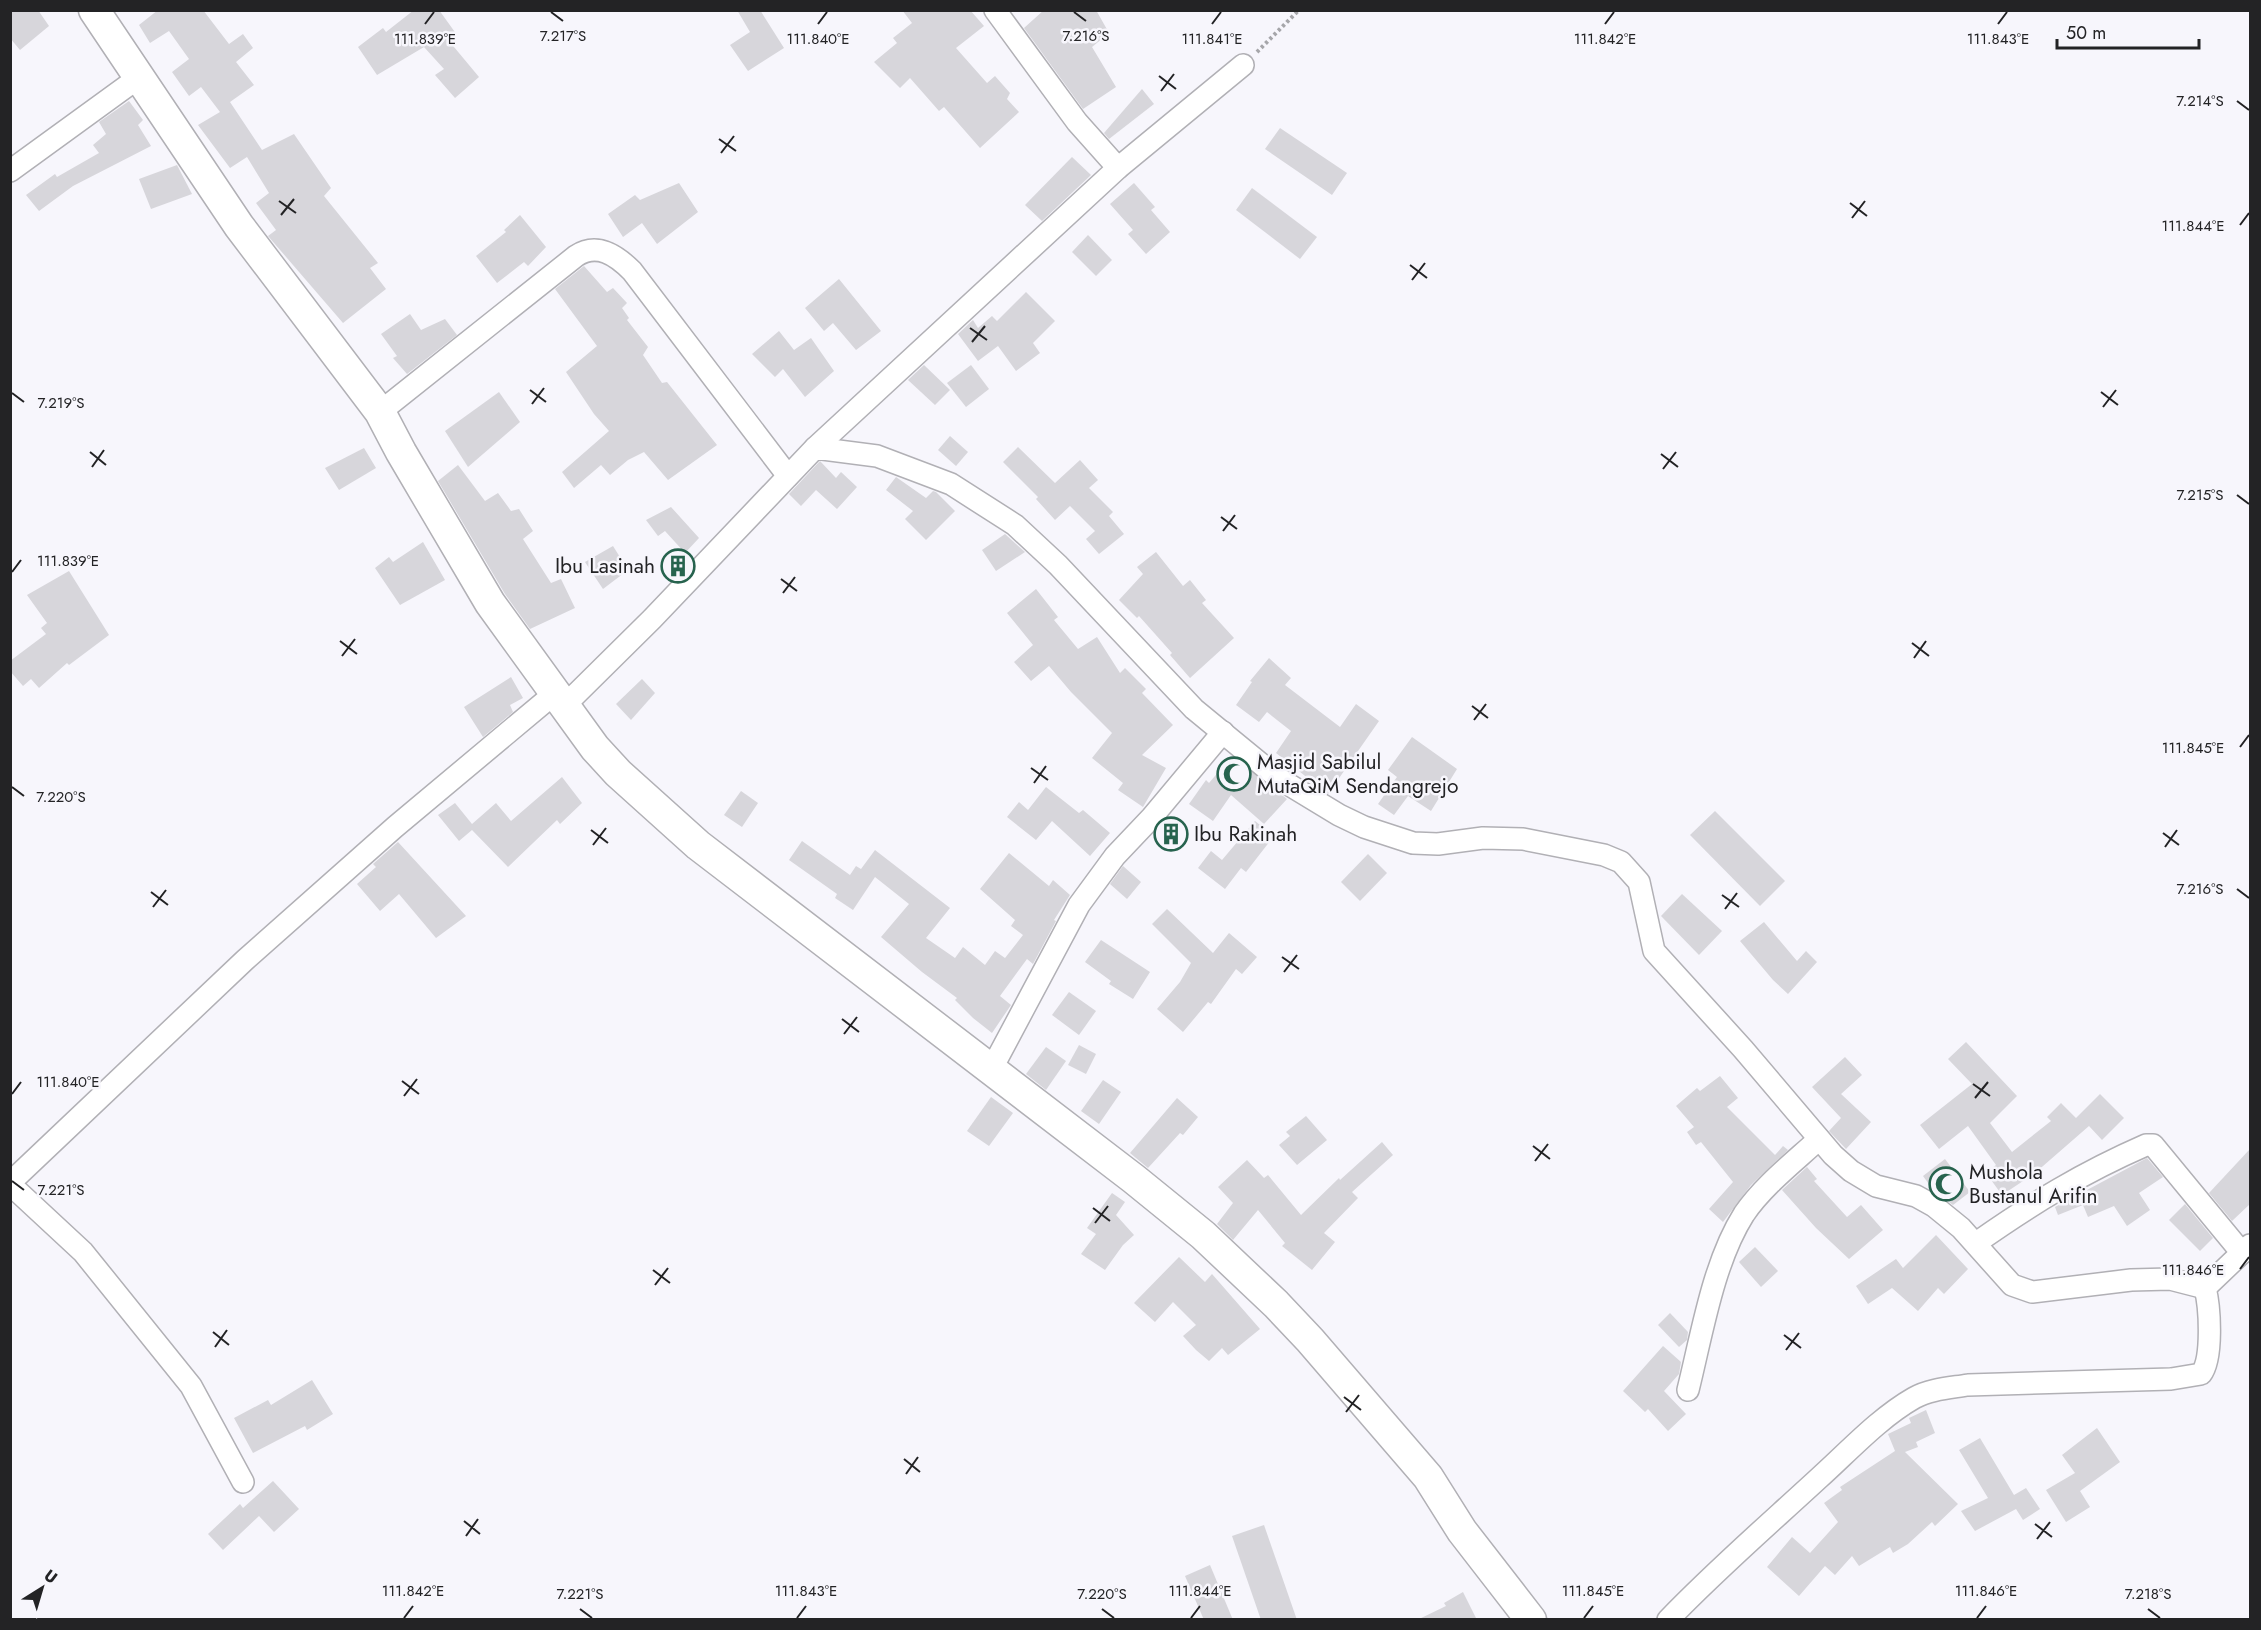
<svg xmlns="http://www.w3.org/2000/svg" width="2261" height="1630" font-family="Jost,sans-serif">
  <style>
    .building { fill: #d7d6db }
    .lines { fill: none; stroke-linecap: round; stroke-linejoin: round }
    .street-casing { stroke: #b1b0b5; stroke-width: 24 }
    .secondary-casing { stroke: #b1b0b5; stroke-width: 33 }
    .path { stroke: #a6a6aa; stroke-width: 4; stroke-dasharray: 3 3; stroke-linecap: butt }
    .street { stroke: #fff; stroke-width: 21 }
    .secondary { stroke: #fff; stroke-width: 30 }
    .ticks { fill: none; stroke: #232325; stroke-width: 2 }
    .labels { text-anchor: middle; dominant-baseline: central; stroke-width: 5; stroke-linejoin: round; paint-order: stroke }
    .poi-label { font-size: 21px; fill: #232325; stroke: #f7f6fc; text-anchor: start }
    .ticks-label { font-size: 15px; text-anchor: middle; fill: #232325; stroke: #f7f6fc; stroke-width: 5; stroke-linejoin: round; paint-order: stroke }
  </style>
  <rect width="100%" height="100%" fill="#f7f6fc"/>
  <!-- building -->
  <g class="building">
    <path d="M10 10H38L49 26 20 50 10 38Z"/>
    <path d="M158 10H203L229 44 243 34 253 48 236 62 254 85 230 102 262 150 294 134 331 188 324 196 378 263 370 268 386 289 343 323 268 236 276 230 256 203 269 193 247 157 230 168 198 125 220 112 201 87 189 96 172 72 189 59 169 31 150 43 139 25Z"/>
    <path d="M414 10H439L457 35 449 41 479 77 455 98 435 75 444 69 424 47 377 75 358 47 383 28 386 32Z"/>
    <path d="M737 10H760L784 48 748 71 730 45 750 32Z"/>
    <path d="M902 10H970L984 26 956 48 987 83 995 76 1010 93 1007 99 1019 112 980 148 944 107 939 111 910 78 900 88 874 62 897 43 893 38 912 23Z"/>
    <path d="M1044 10H1096L1109 33 1092 47 1116 87 1083 109 1024 28Z"/>
    <path d="M1142 89 1154 104 1109 139 1104 133Z"/>
    <path d="M129 101 143 120 138 125 151 146 73 186 39 211 26 195 55 174 57 177 99 153 93 145 106 134 99 122Z"/>
    <path d="M1280 128 1347 173 1332 195 1265 149Z"/>
    <path d="M1072 157 1091 175 1042 221 1025 205Z"/>
    <path d="M177 165 192 194 151 209 139 179Z"/>
    <path d="M679 183 698 212 657 244 642 223 623 237 608 214 635 195 640 200Z"/>
    <path d="M1134 183 1155 207 1151 210 1170 232 1146 254 1128 234 1133 230 1110 204Z"/>
    <path d="M1252 188 1317 237 1300 259 1236 210Z"/>
    <path d="M520 215 546 247 528 266 524 262 497 283 476 256 506 232 504 230Z"/>
    <path d="M1088 235 1112 260 1096 276 1072 252Z"/>
    <path d="M584 266 607 292 613 288 627 303 622 308 629 318 627 320 648 347 643 355 662 383 667 382 717 445 668 480 644 452 628 460 610 475 601 465 574 488 562 472 609 431 594 414 566 372 597 346 555 289Z"/>
    <path d="M839 279 881 331 856 350 833 323 824 331 805 308Z"/>
    <path d="M1026 292 1055 321 1033 343 1040 353 1016 371 998 346 978 361 958 334 973 320 978 328 992 316 997 321Z"/>
    <path d="M410 314 421 330 445 319 457 335 407 374 393 358 397 356 381 334Z"/>
    <path d="M779 331 794 350 811 338 834 371 805 397 783 369 775 377 752 354Z"/>
    <path d="M924 365 950 390 935 405 908 380Z"/>
    <path d="M971 365 989 389 966 407 947 383Z"/>
    <path d="M499 392 520 422 468 467 445 431Z"/>
    <path d="M950 436 968 452 956 466 938 450Z"/>
    <path d="M1018 447 1055 483 1080 460 1098 480 1089 488 1113 512 1109 516 1124 534 1099 554 1086 539 1095 531 1070 506 1055 520 1036 499 1038 497 1003 462Z"/>
    <path d="M364 448 376 468 339 490 325 468Z"/>
    <path d="M820 461 836 478 841 472 857 487 837 509 816 490 801 506 789 494Z"/>
    <path d="M458 465 485 501 498 493 511 511 519 509 533 531 523 539 551 583 561 579 575 608 530 629 505 594 438 481Z"/>
    <path d="M896 477 926 498 933 491 936 492 955 511 926 540 905 519 913 511 886 490Z"/>
    <path d="M671 507 699 538 685 553 665 531 658 536 646 520Z"/>
    <path d="M1005 534 1025 552 996 571 982 550Z"/>
    <path d="M423 542 445 580 400 605 375 568 389 557 393 562Z"/>
    <path d="M613 546 628 570 603 589 585 562Z"/>
    <path d="M1156 552 1183 586 1190 580 1206 600 1202 603 1234 638 1190 678 1170 655 1172 653 1139 616 1137 618 1119 600 1143 574 1137 567Z"/>
    <path d="M69 571 109 635 69 665 67 663 39 688 31 679 23 686 10 671V661L46 634 41 628 47 623 27 595Z"/>
    <path d="M1036 589 1058 617 1054 620 1078 649 1097 637 1120 673 1125 668 1146 689 1142 693 1173 725 1142 755 1166 768 1143 807 1118 790 1123 783 1092 758 1112 733 1071 692 1049 666 1031 681 1014 662 1033 645 1007 613Z"/>
    <path d="M1269 658 1291 678 1285 685 1340 727 1356 704 1379 721 1328 794 1276 753 1291 731 1267 712 1259 722 1236 705 1252 682 1250 681Z"/>
    <path d="M511 677 523 698 510 705 513 712 483 737 464 707Z"/>
    <path d="M642 679 655 693 631 720 616 704Z"/>
    <path d="M1412 737 1457 769 1431 811 1408 796 1394 815 1378 804 1397 777 1388 770Z"/>
    <path d="M1232 756 1287 799 1264 824 1231 795 1213 821 1189 804 1206 780 1209 783Z"/>
    <path d="M562 777 582 803 560 824 557 820 508 867 472 830 459 841 438 815 455 803 472 824 496 803 511 821Z"/>
    <path d="M1046 787 1079 813 1083 810 1110 833 1090 856 1052 821 1036 840 1007 817 1019 802 1028 810Z"/>
    <path d="M741 791 758 803 742 827 724 815Z"/>
    <path d="M1715 811 1785 881 1760 906 1690 835Z"/>
    <path d="M1255 821 1274 836 1246 872 1241 868 1225 889 1198 868 1211 851 1222 860Z"/>
    <path d="M802 841 850 875 856 866 861 869 875 850 950 908 926 938 955 958 963 947 985 965 995 951 1005 958 1023 935 1011 926 1015 920 980 889 1009 853 1049 886 1053 880 1070 895 1054 920 1056 921 1033 964 1027 959 1000 996 1011 1005 992 1033 973 1018 955 1000 957 998 922 972 881 937 909 904 875 877 853 910 835 898 837 894 789 860Z"/>
    <path d="M398 842 466 916 436 938 399 894 380 911 357 884 376 867 373 864Z"/>
    <path d="M1368 854 1387 873 1360 901 1341 882Z"/>
    <path d="M1123 866 1141 882 1127 899 1110 884Z"/>
    <path d="M1682 894 1722 931 1699 955 1661 916Z"/>
    <path d="M1167 909 1213 953 1229 933 1257 957 1242 974 1236 969 1211 1004 1208 1002 1183 1032 1157 1009 1180 982 1191 963 1152 924Z"/>
    <path d="M1764 922 1797 961 1806 951 1817 962 1788 994 1773 980 1740 941Z"/>
    <path d="M1101 940 1150 972 1133 999 1109 984 1111 981 1085 962Z"/>
    <path d="M1069 992 1096 1011 1079 1035 1052 1015Z"/>
    <path d="M1966 1042 2017 1096 1990 1123 2012 1152 2051 1121 2047 1117 2061 1103 2076 1118 2100 1094 2124 1118 2102 1140 2089 1126 2035 1173 2002 1195 1986 1173 1996 1165 1968 1126 1939 1149 1920 1125 1972 1084 1948 1059Z"/>
    <path d="M1079 1045 1096 1054 1086 1074 1068 1065Z"/>
    <path d="M1046 1047 1066 1061 1046 1090 1026 1074Z"/>
    <path d="M1845 1057 1862 1075 1841 1094 1871 1122 1846 1149 1829 1131 1841 1118 1812 1087Z"/>
    <path d="M1720 1076 1738 1098 1727 1107 1775 1155 1783 1146 1788 1150 1751 1185 1723 1222 1709 1209 1733 1182 1701 1142 1696 1145 1687 1132 1694 1127 1676 1106 1697 1088 1700 1091Z"/>
    <path d="M1103 1080 1121 1092 1099 1124 1081 1111Z"/>
    <path d="M991 1097 1013 1113 989 1146 967 1131Z"/>
    <path d="M1177 1098 1198 1117 1183 1135 1180 1133 1148 1168 1130 1153Z"/>
    <path d="M1306 1116 1327 1140 1297 1165 1279 1145 1290 1136 1286 1132Z"/>
    <path d="M1382 1142 1393 1155 1352 1192 1358 1198 1324 1233 1335 1242 1312 1270 1282 1246 1285 1243 1258 1210 1233 1240 1217 1224 1233 1203 1218 1187 1247 1160 1264 1178 1268 1175 1301 1215 1339 1178 1340 1180Z"/>
    <path d="M2250 1149V1204L2232 1221 2209 1193Z"/>
    <path d="M2147 1158 2163 1177 2139 1193 2150 1210 2127 1226 2114 1206 2088 1217 2083 1205 2058 1215 2055 1207Z"/>
    <path d="M1945 1159 1970 1192 1953 1205 1934 1191 1923 1176Z"/>
    <path d="M1807 1167 1817 1179 1814 1181 1847 1217 1861 1205 1883 1230 1849 1259 1816 1228 1782 1190Z"/>
    <path d="M1112 1193 1125 1202 1116 1215 1134 1235 1123 1245 1105 1270 1081 1254 1096 1234 1087 1228Z"/>
    <path d="M2185 1204 2213 1238 2200 1251 2169 1220Z"/>
    <path d="M1936 1235 1968 1269 1944 1294 1938 1288 1918 1311 1892 1288 1868 1304 1856 1286 1896 1259 1903 1268Z"/>
    <path d="M1755 1247 1778 1271 1761 1287 1739 1262Z"/>
    <path d="M1179 1257 1205 1282 1212 1274 1260 1329 1228 1355 1222 1348 1209 1361 1196 1350 1183 1336 1196 1325 1173 1302 1155 1322 1134 1303Z"/>
    <path d="M1670 1313 1688 1332 1687 1340 1679 1347 1658 1325Z"/>
    <path d="M1663 1346 1681 1362 1679 1374 1664 1391 1686 1414 1668 1431 1648 1409 1645 1412 1623 1391Z"/>
    <path d="M312 1380 333 1414 307 1430 305 1426 253 1453 234 1418 268 1400 271 1405Z"/>
    <path d="M1926 1410 1935 1433 1916 1442 1918 1447 1905 1452 1958 1504 1935 1526 1932 1522 1908 1544 1893 1553 1890 1547 1859 1566 1852 1556 1835 1575 1825 1566 1799 1596 1767 1567 1792 1537 1810 1553 1838 1522 1824 1503 1842 1490 1840 1487 1895 1451 1888 1434 1911 1423 1909 1418Z"/>
    <path d="M2097 1428 2120 1462 2080 1491 2090 1507 2066 1522 2046 1490 2075 1473 2062 1455Z"/>
    <path d="M1980 1438 2014 1495 2026 1488 2040 1509 2023 1520 2016 1509 1975 1531 1961 1511 1988 1498 1959 1450Z"/>
    <path d="M273 1481 299 1509 274 1532 259 1516 223 1550 208 1534 240 1504 243 1508Z"/>
    <path d="M1264 1525 1297 1620H1261L1232 1536Z"/>
    <path d="M1210 1565 1233 1620H1204L1185 1576Z"/>
    <path d="M1463 1592 1477 1620H1417L1446 1606 1444 1603Z"/>
  </g>
  <g class="lines">
    <!-- street casing -->
    <g class="street-casing">
      <g id="street">
        <path d="M995 10 1077 122 1118 168"/>
        <path d="M10 171 138 78"/>
        <path d="M380 412 576 256C597 242 616 255 632 271L788 476"/>
        <path d="M815 448 1118 168 1243 65"/>
        <path d="M564 706 652 619 815 448 877 456 951 484 1015 525 1058 565 1194 709 1278 778 1339 815 1364 827 1413 843 1438 844 1483 838 1523 839 1604 855 1621 862 1639 882 1654 951 1743 1049 1833 1155 1851 1171 1876 1186 1916 1196 1934 1206 1961 1228 2012 1285 2032 1292 2131 1280 2170 1279 2205 1288 2250 1245"/>
        <path d="M991 1070 1079 905 1115 856 1152 817 1223 732"/>
        <path d="M1976 1243C2033 1203 2082 1173 2146 1145H2153L2242 1253"/>
        <path d="M1688 1390C1702 1334 1713 1263 1744 1214 1763 1186 1794 1162 1819 1139"/>
        <path d="M243 1482 191 1386 83 1252 13 1187 14 1179 245 960 395 827 554 694"/>
        <path d="M1668 1620C1716 1570 1768 1525 1819 1478 1849 1451 1879 1418 1914 1398 1930 1389 1950 1388 1968 1385L2171 1379 2201 1374C2213 1359 2210 1307 2205 1288"/>
      </g>
    </g>
    <!-- secondary casing -->
    <g class="secondary-casing">
      <path id="secondary" d="M94 10 239 226 380 412 401 452 490 603 595 748 618 773 698 845 1134 1179 1203 1235 1276 1304 1310 1340 1428 1477 1462 1531 1531 1620"/>
    </g>
    <!-- path -->
    <path class="path" d="M1257 52 1299 10"/>
    <!-- street -->
    <use href="#street" class="street"/>
    <!-- secondary -->
    <use href="#secondary" class="secondary"/>
  </g>
  <!-- ticks -->
  <path class="ticks" d="M551 12 563 21M1074 12 1086 21M425 24 434 12M818 24 827 12M1212 24 1221 12M1605 24 1614 12M1998 24 2007 12M1159 76 1176 89M1161 91 1174 74M2237 101 2249 110M719 139 736 151M721 153 734 136M279 201 296 213M1850 203 1867 216M281 215 294 199M1852 218 1865 201M2240 225 2249 213M1410 265 1427 278M1412 280 1425 263M970 328 987 340M972 342 985 326M530 390 546 402M2101 392 2118 405M12 393 24 402M532 404 544 388M2103 407 2116 390M90 452 106 465M1661 454 1678 467M92 467 104 450M1663 469 1676 452M2237 495 2249 504M1221 517 1237 529M1223 531 1235 515M12 572 21 560M781 579 797 591M783 593 795 577M340 641 357 654M1912 643 1929 656M342 656 355 639M1914 658 1926 641M1472 706 1488 718M1474 720 1486 704M2240 747 2249 735M1031 768 1048 780M1034 783 1046 766M12 787 24 796M591 830 608 843M2163 833 2179 845M593 845 606 828M2165 847 2177 830M2237 889 2249 898M151 892 168 905M1722 895 1739 907M153 907 166 890M1725 909 1737 893M1282 957 1299 969M1284 972 1297 955M842 1019 859 1032M844 1034 857 1017M402 1081 419 1094M1973 1084 1990 1096M12 1094 21 1082M404 1096 417 1079M1975 1098 1988 1082M1533 1146 1550 1159M1535 1161 1548 1144M12 1181 24 1190M1093 1208 1110 1221M1095 1223 1108 1206M2240 1269 2249 1257M653 1270 670 1283M655 1285 668 1268M213 1332 229 1345M1784 1335 1801 1348M215 1347 227 1330M1786 1350 1799 1333M1344 1397 1361 1410M1346 1412 1359 1395M904 1459 920 1472M906 1474 918 1457M464 1521 480 1534M2035 1524 2052 1537M466 1536 478 1519M2037 1539 2050 1522M580 1609 592 1618M1102 1609 1114 1618M2148 1609 2160 1618M404 1618 413 1606M797 1618 806 1606M1191 1618 1200 1606M1584 1618 1593 1606M1977 1618 1986 1606"/>
  <!-- icons -->
  <defs>
    <g id="building-ring" transform="scale(1.725)"><circle r="9.5" fill="#f7f6fc" stroke="#27634e" stroke-width="1.5"/><path d="M-4-6H4V6H1V3H-1V6H-4ZM-2.5-4.3h1.7v1.8h-1.7ZM.8-4.3h1.7v1.8H.8ZM-2.5-1h1.7V.8h-1.7ZM.8-1h1.7V.8H.8Z" fill="#27634e"/></g>
    <g id="mosque-ring" transform="scale(1.725)"><circle r="9.5" fill="#f7f6fc" stroke="#27634e" stroke-width="1.5"/><path d="M3.5-4.9A6 6 0 1 0 3.5 4.9A5 5 0 1 1 3.5-4.9Z" fill="#27634e"/></g>
  </defs>
  <g fill-rule="evenodd">
    <use href="#building-ring" x="678" y="566"/>
    <use href="#mosque-ring" x="1234" y="774"/>
    <use href="#building-ring" x="1171" y="834"/>
    <use href="#mosque-ring" x="1946" y="1184"/>
  </g>
  <g class="labels">
    <!-- poi labels -->
    <g class="poi-label">
      <text x="655" y="566" text-anchor="end">Ibu Lasinah</text>
      <text x="1257" y="762">Masjid Sabilul<tspan x="1257" dy="24">MutaQiM Sendangrejo</tspan></text>
      <text x="1194" y="834">Ibu Rakinah</text>
      <text x="1969" y="1172">Mushola<tspan x="1969" dy="24">Bustanul Arifin</tspan></text>
    </g>
  </g>
  <g class="ticks-label">
    <text x="563" y="41">7.217°S</text>
    <text x="1086" y="41">7.216°S</text>
    <text x="425" y="44">111.839°E</text>
    <text x="818" y="44">111.840°E</text>
    <text x="1212" y="44">111.841°E</text>
    <text x="1605" y="44">111.842°E</text>
    <text x="1998" y="44">111.843°E</text>
    <text x="2200" y="106">7.214°S</text>
    <text x="2193" y="231">111.844°E</text>
    <text x="61" y="408">7.219°S</text>
    <text x="2200" y="500">7.215°S</text>
    <text x="68" y="566">111.839°E</text>
    <text x="2193" y="753">111.845°E</text>
    <text x="61" y="802">7.220°S</text>
    <text x="2200" y="894">7.216°S</text>
    <text x="68" y="1087">111.840°E</text>
    <text x="61" y="1195">7.221°S</text>
    <text x="2193" y="1275">111.846°E</text>
    <text x="413" y="1596">111.842°E</text>
    <text x="806" y="1596">111.843°E</text>
    <text x="1200" y="1596">111.844°E</text>
    <text x="1593" y="1596">111.845°E</text>
    <text x="1986" y="1596">111.846°E</text>
    <text x="580" y="1599">7.221°S</text>
    <text x="1102" y="1599">7.220°S</text>
    <text x="2148" y="1599">7.218°S</text>
  </g>
  <!-- border -->
  <rect width="2261" height="1630" fill="none" stroke="#232325" stroke-width="24"/>
  <!-- north arrow -->
  <g transform="translate(42 1588) rotate(37)" stroke="#f7f6fc" stroke-width="4.5" paint-order="stroke">
  <path d="M0-4.5L10 22L0 15L-10 22Z" fill="#232325"/>
  <text y="-9" font-size="16" font-weight="bold" text-anchor="middle" fill="#232325">U</text>
  </g>
  <!-- scale -->
  <path d="M2057 39v9h142v-9" fill="none" stroke="#232325" stroke-width="3"/>
  <text x="2066" y="39" font-size="18" fill="#232325" stroke="#f7f6fc" stroke-width="4.5" paint-order="stroke">50 m</text>
</svg>
